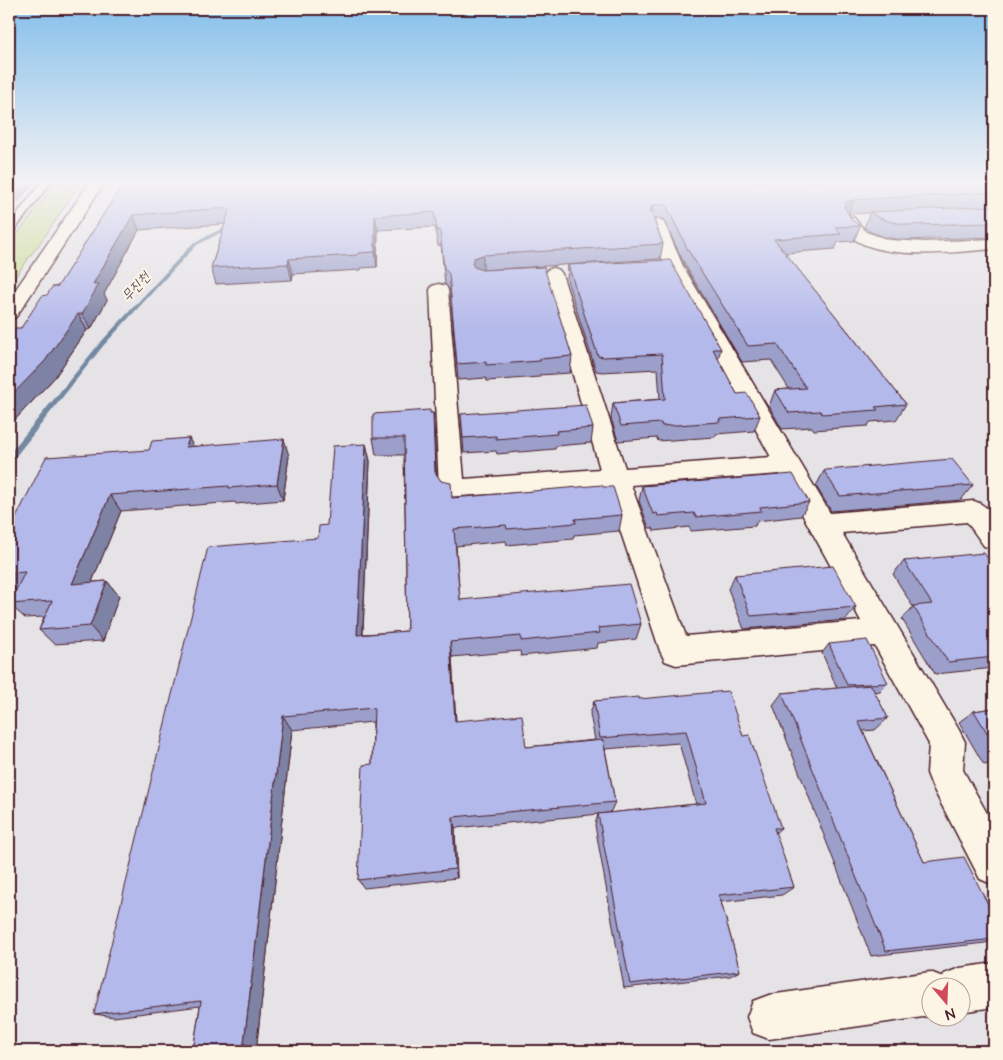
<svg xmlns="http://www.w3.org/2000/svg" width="1003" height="1060" font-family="'Architects Daughter','Poor Story',sans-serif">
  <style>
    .green { fill: #c9db90; stroke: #8a7d5e }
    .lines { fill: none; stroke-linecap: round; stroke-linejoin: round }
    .stream { fill: #7389a1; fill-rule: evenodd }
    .lane-casing { stroke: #4a1f2b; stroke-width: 4 }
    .street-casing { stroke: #4a1f2b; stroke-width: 3 }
    .secondary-casing { stroke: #4a1f2b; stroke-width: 3 }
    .lane { fill: #fcf5e5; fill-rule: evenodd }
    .street { fill: #fcf5e5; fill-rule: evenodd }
    .secondary { fill: #fcf5e5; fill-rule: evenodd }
    .wall { fill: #9b9fca; stroke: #4a1f2b }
    .shaded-wall { fill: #7e82a4; stroke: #4a1f2b }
    .building { fill: #b4b9eb; stroke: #4a1f2b }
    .labels { text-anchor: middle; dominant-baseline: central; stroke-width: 4; stroke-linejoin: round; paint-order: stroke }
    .far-water-label { font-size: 14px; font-style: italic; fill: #5e5466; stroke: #fcf5e5 }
  </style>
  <rect width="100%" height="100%" fill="#e6e3e7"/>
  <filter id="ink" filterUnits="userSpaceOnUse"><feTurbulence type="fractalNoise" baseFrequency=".02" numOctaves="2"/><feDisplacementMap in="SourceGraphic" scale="10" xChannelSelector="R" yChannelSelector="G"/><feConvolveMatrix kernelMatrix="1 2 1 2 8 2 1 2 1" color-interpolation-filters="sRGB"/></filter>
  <g filter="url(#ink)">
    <!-- green -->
    <path class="green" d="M57 182H81L45 236 9 285V245Z"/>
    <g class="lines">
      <!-- stream -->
      <path class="stream" d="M231 224 236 225 197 245 174 269 103 346 12 461 9 462V454L99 344 193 243Z"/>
      <!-- lane casing -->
      <g class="lane-casing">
        <path id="lane" d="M42 182H51L12 233 9 234V225Z"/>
      </g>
      <!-- street casing -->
      <g class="street-casing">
        <g id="street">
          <path d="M848 216 854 218 866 232 889 240 925 242 994 239V249C956 252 887 261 854 239 847 235 843 227 840 221L842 218Z"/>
          <path d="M657 220 663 221 665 225 683 266 830 513 974 501C997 508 995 529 994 549L984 546 967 522 842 533 959 730 965 742 963 770 994 826V885L980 879 932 786 927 773 929 744 875 646 676 665 665 661 660 651 606 487 452 498 443 496 439 489 430 290 432 286 439 284 446 286 448 290 464 479 600 469 544 274 547 270 553 268 559 270 562 274 625 468 771 457 665 266 649 225 651 221ZM780 474 861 621 686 636 631 485Z"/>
          <path d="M994 963V1007L960 1012V988H930V1016L769 1039 753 1033 747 1017 753 1001 769 995 930 972 943 977 944 974 960 968Z"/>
        </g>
      </g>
      <!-- secondary casing -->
      <g class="secondary-casing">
        <path id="secondary" d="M90 182H105L16 317 9 319V299Z"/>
      </g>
      <!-- lane -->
      <use href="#lane" class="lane"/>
      <!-- street -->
      <use href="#street" class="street"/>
      <!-- secondary -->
      <use href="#secondary" class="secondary"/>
    </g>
    <!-- wall -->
    <g class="wall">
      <path d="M9 182H34L14 206H9Z"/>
      <path d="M124 182H994V237L903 240 885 237 871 232 864 227 870 213 848 214 852 220 860 226 854 241 838 242 835 249 785 253 906 404 896 420 870 422 868 426 814 430 812 427 782 429 769 406 775 390 789 389 771 360 742 362 685 265 663 219H654L663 244 660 259 482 270 572 356 570 373 539 375V377L487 381 486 378 458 380 450 290 445 284 441 245 438 246 435 227 378 230 377 267 361 268V270L293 274 292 280 216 284 211 268 225 224 139 230 104 294 107 300 91 329 87 330 55 377 9 426V331L21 328 47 295 58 286Z"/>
      <path d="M568 265 721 349 718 359 737 394 760 416 754 431 716 434 715 437 658 441 657 438 618 441 611 418 613 403 660 399 658 369 602 372 596 371 567 280Z"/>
      <path d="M430 413H433L434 430 436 474 452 497 603 487 622 515 619 531 574 535 573 539 507 545 506 541 456 546 460 600 641 624 636 639 598 643 597 648 521 656 520 651 452 657 456 721 526 747 595 740 590 714 594 701 639 699 743 736 781 828 775 833 794 887 782 895 721 902 740 971 730 976 624 988 595 825 598 814 696 804 679 743 605 749 615 802 610 813 455 828 457 878 364 888 358 880 372 764 373 722 292 730 256 1051H193L200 1006 114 1017 94 1014 318 538 327 525 366 444 370 461 363 634 407 631 404 455H376L373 438Z"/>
      <path d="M461 414 593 428 591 443 556 446 555 449 497 454 496 451 464 453Z"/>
      <path d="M193 446 289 456 283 500 236 504 235 502 121 511 92 582 107 581 119 596 103 641 54 644 39 630 44 617 25 618 9 604 17 589 9 590V526H12Z"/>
      <path d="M824 471 973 485 961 500 831 511 816 486Z"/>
      <path d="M642 486 809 502 801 516 757 521 755 526 691 531 689 527 654 531 653 528H649L639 501Z"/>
      <path d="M904 561 994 567V668L935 674 902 619 913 607 893 574Z"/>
      <path d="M735 575 856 607 846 620 744 629 728 589Z"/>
      <path d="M829 644 888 683 880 691 874 692 888 718 875 730 863 731 924 862 994 916V940L985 943 871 956 773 705 782 693 837 688 822 653Z"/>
      <path d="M994 708V763L984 765 959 722 974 711Z"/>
    </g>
    <!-- shaded-wall -->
    <g class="shaded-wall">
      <path d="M9 182H34L14 206 9 197Z"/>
      <path d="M854 200 848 214 840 217 846 202Z"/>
      <path d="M653 205 651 219 650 209Z"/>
      <path d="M133 215 139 230 104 294 107 300 91 329 82 314 93 284Z"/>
      <path d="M375 216 378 230 377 267 375 252Z"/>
      <path d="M483 255V270L474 273 472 263 474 258Z"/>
      <path d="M289 259 293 274 292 280 288 264Z"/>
      <path d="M78 314 87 330 55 377 9 426V398Z"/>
      <path d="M433 413 434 430 437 489 435 472Z"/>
      <path d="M189 438 197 454 186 447Z"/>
      <path d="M284 439 289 456 283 500 277 484Z"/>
      <path d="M366 444 370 461 362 650 357 635Z"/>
      <path d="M110 495 121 511 85 599 72 584Z"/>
      <path d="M107 581 119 596 103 641 90 626Z"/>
      <path d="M450 642 452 657 456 734 455 721Z"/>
      <path d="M283 716 292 730 256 1051H243Z"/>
      <path d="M453 817 455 828 457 878 455 869Z"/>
    </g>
    <!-- building -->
    <g class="building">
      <path d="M124 182H994V192L854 200 846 202 844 207 852 220 860 226 835 227 841 234 774 239 906 404 875 407 878 410 822 414 820 411 789 413 775 390 806 388 777 344 748 346 688 250 666 205H653L650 209 663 244 483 255 474 258 472 263 474 267 482 270 544 267 572 356 540 359V361L486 365V362L457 364 449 274 444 268 440 230 437 231 434 212 375 216V252L358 253V255L289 259 288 264 211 268 230 208 133 215 93 284H99L82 314H78L45 361 9 398V331L11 328H21L42 296 47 295 52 287 58 286Z"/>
      <path d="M994 206V223L910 225 892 222 877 217 870 212Z"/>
      <path d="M670 260 721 349H713L737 394 747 393 760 416 719 419 720 422 662 426 661 423 621 426 613 403 665 399 662 354 604 357 598 356 568 265Z"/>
      <path d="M586 405 593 428 556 431 557 434 496 439V436L463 438 461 414Z"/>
      <path d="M430 410V413H433L435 472 441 481 451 483 452 498 602 485 603 487H613L622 515 575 519 576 523 507 529 506 525 454 529 460 600 629 584 641 624 598 628 600 633 521 641V636L450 642 455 721 522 715 526 747 603 740 615 802 453 817 455 869 358 880 363 765 372 764 374 708 283 716 243 1051H193L201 1001 94 1014 208 547 318 538 319 526 327 525 333 446 366 444 357 635 407 631 404 438H373V414Z"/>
      <path d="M189 438 186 447 284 439 277 484 229 488V486L110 495 72 584 107 581 90 626 39 630 52 601 9 604 25 572 9 573V526H12L46 457 149 450 152 441Z"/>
      <path d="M952 459 973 485 840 496 824 471 826 470Z"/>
      <path d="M793 474 809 502 760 507 761 511 696 517 694 513 658 516 657 513 653 514 642 486Z"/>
      <path d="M984 553 994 567V657L948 662 913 606 932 604 904 561Z"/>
      <path d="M833 566 856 607 751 616 735 575Z"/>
      <path d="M867 640 888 683 847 685 829 644Z"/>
      <path d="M871 685 888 718 858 721 924 862 964 857 994 916V939L886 951 782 693Z"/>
      <path d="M728 691 743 736 749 735 781 828H774L794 887 719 895 740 971 630 984 598 814 706 803 686 731 600 738 594 701 639 697V699Z"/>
      <path d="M994 708V744L974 711Z"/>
    </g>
  </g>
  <!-- sky -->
  <linearGradient id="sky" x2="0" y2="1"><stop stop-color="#84bfeb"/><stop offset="0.55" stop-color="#f4f2f4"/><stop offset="1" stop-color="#f4f2f4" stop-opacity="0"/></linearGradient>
  <rect width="1003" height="331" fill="url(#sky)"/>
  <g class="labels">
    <!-- far-water labels -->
    <g class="far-water-label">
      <text transform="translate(136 287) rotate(-47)">무진천</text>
    </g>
  </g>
  <!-- margin -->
  <rect width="1003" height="1060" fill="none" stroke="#fcf5e5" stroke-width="30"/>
  <rect x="15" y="15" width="973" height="1030" fill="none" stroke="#4a1f2b" stroke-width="2" filter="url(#ink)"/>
  <!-- north arrow -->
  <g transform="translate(946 1002) rotate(161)"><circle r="24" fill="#fcf5e5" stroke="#b59f9b"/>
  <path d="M0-4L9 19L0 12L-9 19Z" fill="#d1495b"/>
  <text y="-8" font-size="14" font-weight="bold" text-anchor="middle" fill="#4a1f2b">N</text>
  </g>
</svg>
